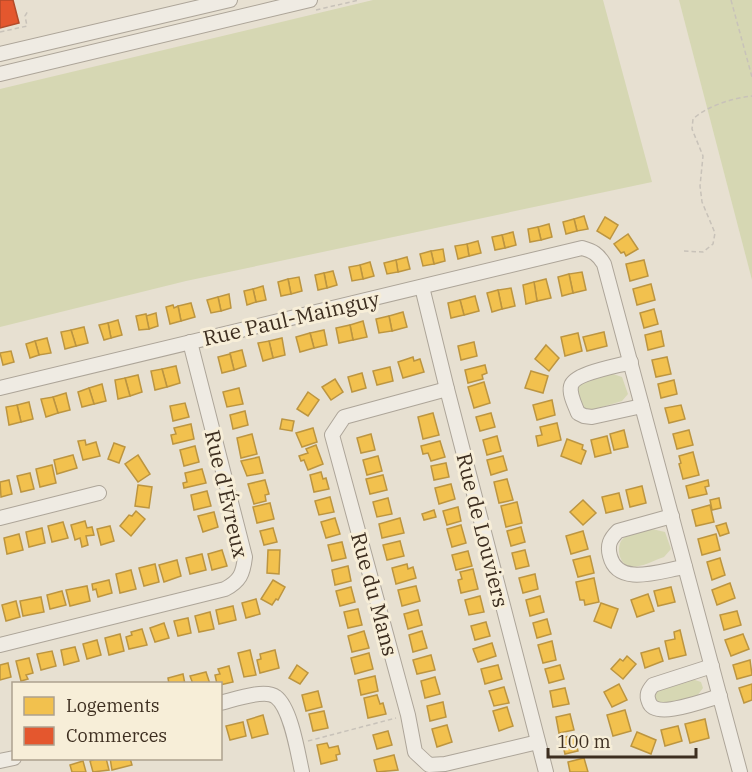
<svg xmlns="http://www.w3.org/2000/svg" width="752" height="772" font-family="'IBM Plex Serif',serif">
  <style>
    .green { fill: #d6d7b3 }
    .homes { fill: #f2c14e; stroke: #bc9540; stroke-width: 1.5 }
    .shops { fill: #e4572e; stroke: #b24b2a; stroke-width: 1.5 }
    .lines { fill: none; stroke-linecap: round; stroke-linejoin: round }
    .minor-casing { stroke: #ada599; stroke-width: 16 }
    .path { stroke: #c8c2b9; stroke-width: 1.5; stroke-dasharray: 4.5 3; stroke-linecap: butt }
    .minor { stroke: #efebe3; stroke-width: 14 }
    .labels { text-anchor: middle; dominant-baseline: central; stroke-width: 6; stroke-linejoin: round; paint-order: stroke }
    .street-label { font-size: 21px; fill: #3d2e20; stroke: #f7eed8 }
  </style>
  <rect width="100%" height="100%" fill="#e7e0d1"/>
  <!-- green -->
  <g class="green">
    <path d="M373 0H603L652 182 186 281 0 327V89Z"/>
    <path d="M679 0H752V280Z"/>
    <path d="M610 373 622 377 628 394 622 401 589 411 583 409 575 391C582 378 597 377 610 373Z"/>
    <path d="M652 529 665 532 671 549 664 557C655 560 642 567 632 567 619 567 614 544 625 537 632 533 644 531 652 529Z"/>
    <path d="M689 678 701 682 703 688 697 696 664 706 653 699 658 690Z"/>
  </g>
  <!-- homes -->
  <g class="homes">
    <path d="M584 216 588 229 577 231 574 219Z"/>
    <path d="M605 217 618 225 610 239 597 231Z"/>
    <path d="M574 219 577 231 566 234 563 222Z"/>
    <path d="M549 224 552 237 541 240 538 227Z"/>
    <path d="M538 227 541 240 530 242 528 229Z"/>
    <path d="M513 232 516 245 505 248 502 235Z"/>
    <path d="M628 234 638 249 626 256 624 252 621 253 614 244Z"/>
    <path d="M502 235 505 248 495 250 492 237Z"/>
    <path d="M478 241 481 253 469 256 467 244Z"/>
    <path d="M467 244 469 256 458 259 455 246Z"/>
    <path d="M443 249 445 261 434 264 431 251Z"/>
    <path d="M431 251 434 264 423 266 420 254Z"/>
    <path d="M407 257 410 269 398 272 396 260Z"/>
    <path d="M396 260 398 272 387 274 384 263Z"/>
    <path d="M644 260 648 276 630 281 626 264Z"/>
    <path d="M370 262 374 276 363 279 360 265Z"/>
    <path d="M360 265 363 279 352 281 349 267Z"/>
    <path d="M333 271 337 285 327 288 324 273Z"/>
    <path d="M582 272 586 290 573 293 569 274Z"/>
    <path d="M324 273 327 288 318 290 315 275Z"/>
    <path d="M569 274 573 293 562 296 558 277Z"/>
    <path d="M299 277 302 291 291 294 288 279Z"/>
    <path d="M288 279 291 294 281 296 278 282Z"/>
    <path d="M546 279 551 298 537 301 534 282Z"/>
    <path d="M534 282 537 301 526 304 523 285Z"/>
    <path d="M651 284 655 300 637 305 633 289Z"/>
    <path d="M263 286 266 300 256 302 253 289Z"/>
    <path d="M511 288 515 306 502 309 498 290Z"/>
    <path d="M253 289 256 302 247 305 244 291Z"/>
    <path d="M498 290 502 309 492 312 487 293Z"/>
    <path d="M229 294 231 308 221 311 218 297Z"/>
    <path d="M475 296 479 311 464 315 460 300Z"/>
    <path d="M218 297 221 311 211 313 207 300Z"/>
    <path d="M460 300 464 315 451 318 448 303Z"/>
    <path d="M191 303 195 317 181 321 178 306Z"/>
    <path d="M173 305 174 308 178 306 181 321 170 324 166 307Z"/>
    <path d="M654 309 658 324 644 328 640 313Z"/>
    <path d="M403 312 407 327 392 331 389 316Z"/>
    <path d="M156 313 158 326 149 329 146 316Z"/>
    <path d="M146 314 149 329 139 330 136 316Z"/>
    <path d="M389 316 392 331 379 333 376 319Z"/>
    <path d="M118 320 122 335 111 338 108 323Z"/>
    <path d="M363 321 367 337 353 340 350 325Z"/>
    <path d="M108 323 111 338 104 340 99 325Z"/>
    <path d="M350 325 353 340 339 343 336 328Z"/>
    <path d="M84 327 88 343 76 346 71 330Z"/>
    <path d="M71 330 76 346 65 349 61 332Z"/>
    <path d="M324 330 327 345 314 348 310 333Z"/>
    <path d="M661 331 664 346 648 350 645 335Z"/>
    <path d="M604 332 607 346 587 351 583 337Z"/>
    <path d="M310 333 314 348 300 352 296 337Z"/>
    <path d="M578 333 582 351 565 356 561 337Z"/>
    <path d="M47 338 51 353 39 355 35 341Z"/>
    <path d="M282 338 285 355 273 358 269 341Z"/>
    <path d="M35 341 39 355 30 358 26 344Z"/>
    <path d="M269 341 273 358 263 361 258 343Z"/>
    <path d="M474 342 477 356 461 360 458 346Z"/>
    <path d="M546 345 559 358 549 371 535 359Z"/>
    <path d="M242 350 246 366 234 370 230 353Z"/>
    <path d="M11 351 14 362 3 365 0 353Z"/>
    <path d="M230 354 234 370 222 373 218 357Z"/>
    <path d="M413 357 414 361 420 359 424 372 403 378 398 362Z"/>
    <path d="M667 357 671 374 656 377 652 360Z"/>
    <path d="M485 365 487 373 482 375 483 379 468 383 465 370Z"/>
    <path d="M176 366 180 383 167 387 162 369Z"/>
    <path d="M390 367 393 381 377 385 373 371Z"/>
    <path d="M162 369 167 387 155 390 151 371Z"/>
    <path d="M531 371 548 376 543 393 525 388Z"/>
    <path d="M362 373 366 388 352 392 348 377Z"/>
    <path d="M138 375 142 392 130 396 125 378Z"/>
    <path d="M125 378 130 396 118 399 115 380Z"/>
    <path d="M335 379 343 392 331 400 322 387Z"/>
    <path d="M674 380 677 394 661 398 658 384Z"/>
    <path d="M484 382 490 403 474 408 468 387Z"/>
    <path d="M102 384 106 401 94 404 89 388Z"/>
    <path d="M89 388 94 404 82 407 78 392Z"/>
    <path d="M239 388 243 404 227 407 223 392Z"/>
    <path d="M308 392 319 400 308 416 297 409Z"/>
    <path d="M66 393 70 410 58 413 53 397Z"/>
    <path d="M53 397 58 413 46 417 41 399Z"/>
    <path d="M552 400 555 415 537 420 533 405Z"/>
    <path d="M29 402 33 419 21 422 17 405Z"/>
    <path d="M185 403 189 417 173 421 170 406Z"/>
    <path d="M17 405 21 422 9 425 6 407Z"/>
    <path d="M681 405 685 419 669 423 665 408Z"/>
    <path d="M245 411 248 425 233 429 230 415Z"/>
    <path d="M433 413 439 435 423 439 418 417Z"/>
    <path d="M491 413 495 427 480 431 476 417Z"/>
    <path d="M282 419 294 421 292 431 280 429Z"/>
    <path d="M557 423 561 440 538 446 536 436 542 435 540 427Z"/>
    <path d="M191 424 194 439 173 444 171 435 176 434 174 428Z"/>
    <path d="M313 428 317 442 302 447 296 433Z"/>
    <path d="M624 430 628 447 614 450 610 434Z"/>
    <path d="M689 430 693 445 677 449 673 434Z"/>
    <path d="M252 434 257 454 241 458 237 438Z"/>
    <path d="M371 434 375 450 361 453 357 438Z"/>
    <path d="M497 436 501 451 487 455 483 440Z"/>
    <path d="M607 436 611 453 595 457 591 440Z"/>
    <path d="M567 439 583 445 582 449 586 451 581 464 561 456Z"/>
    <path d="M85 440 86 445 96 442 100 456 83 460 78 441Z"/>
    <path d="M440 441 445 457 431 461 428 453 423 454 421 446Z"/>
    <path d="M114 443 125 447 119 463 108 459Z"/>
    <path d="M316 445 323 464 308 470 304 460 301 461 299 456 308 453 306 449Z"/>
    <path d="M195 446 199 462 184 466 180 450Z"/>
    <path d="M693 452 699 475 683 479 679 464 681 463 679 456Z"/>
    <path d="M73 455 77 468 57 474 54 460Z"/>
    <path d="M138 455 150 474 138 482 125 464Z"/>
    <path d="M378 456 382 471 367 475 363 460Z"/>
    <path d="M503 456 507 470 491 475 487 460Z"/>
    <path d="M259 457 263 473 247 476 241 461Z"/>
    <path d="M446 463 449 477 434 480 431 466Z"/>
    <path d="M52 465 56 483 40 487 36 469Z"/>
    <path d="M202 469 206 483 184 488 183 483 187 482 185 473Z"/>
    <path d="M321 472 323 479 326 478 329 489 314 492 310 475Z"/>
    <path d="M30 473 34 489 21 492 17 476Z"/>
    <path d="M383 475 387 490 370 494 366 479Z"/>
    <path d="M507 479 513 500 499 503 494 482Z"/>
    <path d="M9 480 12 494 1 497 0 482Z"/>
    <path d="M265 480 269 494 265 495 266 501 254 504 248 484Z"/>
    <path d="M708 480 709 486 705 487 707 494 689 498 686 486Z"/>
    <path d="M451 484 455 499 439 504 435 488Z"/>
    <path d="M138 485 152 487 149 508 135 506Z"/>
    <path d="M642 486 646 503 630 507 626 490Z"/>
    <path d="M207 491 211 506 194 510 191 495Z"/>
    <path d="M619 493 623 509 606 513 602 497Z"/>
    <path d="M330 497 334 512 319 515 315 501Z"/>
    <path d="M388 498 392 514 377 517 373 502Z"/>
    <path d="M719 498 721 508 712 510 710 500Z"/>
    <path d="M583 500 596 513 583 525 570 512Z"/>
    <path d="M517 502 522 523 506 527 501 506Z"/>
    <path d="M270 503 274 519 257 523 253 507Z"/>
    <path d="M710 505 714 522 696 526 692 510Z"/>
    <path d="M458 507 461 521 447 525 443 511Z"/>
    <path d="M434 510 436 517 424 520 422 514Z"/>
    <path d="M136 511 145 519 131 536 120 526 129 515 132 516Z"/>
    <path d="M214 512 218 527 203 532 198 516Z"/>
    <path d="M335 518 340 534 326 538 321 522Z"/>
    <path d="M400 518 404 533 382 538 379 524Z"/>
    <path d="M85 521 87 528 92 527 94 535 86 536 88 545 82 547 80 538 75 540 71 525Z"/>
    <path d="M63 522 68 538 52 542 48 526Z"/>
    <path d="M726 523 729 533 720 536 716 526Z"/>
    <path d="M461 525 466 543 452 547 447 529Z"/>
    <path d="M110 526 114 541 101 545 97 529Z"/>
    <path d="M521 527 525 542 511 546 507 531Z"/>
    <path d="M42 528 45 543 29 547 26 532Z"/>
    <path d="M273 528 277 542 264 545 260 531Z"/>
    <path d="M583 531 588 549 571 554 566 536Z"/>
    <path d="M19 534 23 550 7 554 4 538Z"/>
    <path d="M716 534 720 550 702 555 698 539Z"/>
    <path d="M400 541 404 556 387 560 383 545Z"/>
    <path d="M342 542 346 558 332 561 328 545Z"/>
    <path d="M222 550 227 566 212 570 208 554Z"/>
    <path d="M268 550H280L279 574 267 573Z"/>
    <path d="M525 550 529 566 516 569 512 553Z"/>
    <path d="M468 551 472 566 456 570 452 555Z"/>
    <path d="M202 554 206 570 190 574 186 558Z"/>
    <path d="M590 556 594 573 578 577 573 560Z"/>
    <path d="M720 558 725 575 712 580 707 562Z"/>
    <path d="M177 560 181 576 164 582 159 565Z"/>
    <path d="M155 564 159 582 144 586 139 568Z"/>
    <path d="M407 564 408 569 413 567 416 578 396 584 392 568Z"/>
    <path d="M348 566 351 581 335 585 332 570Z"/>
    <path d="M473 569 478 589 461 593 458 580 462 579 460 572Z"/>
    <path d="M131 570 136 589 120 593 116 574Z"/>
    <path d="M535 574 538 589 523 593 519 578Z"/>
    <path d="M594 578 599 602 585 605 584 600H580L576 582Z"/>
    <path d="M109 580 112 593 98 597 96 589 93 590 92 584Z"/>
    <path d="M273 580 285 587 278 600 276 599 272 605 261 599Z"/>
    <path d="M730 583 735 598 717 605 712 590Z"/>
    <path d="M87 586 90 601 70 606 66 590Z"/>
    <path d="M416 586 420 601 402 606 398 590Z"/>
    <path d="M351 587 355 602 340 606 336 591Z"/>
    <path d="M671 587 675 602 658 606 654 591Z"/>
    <path d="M62 591 66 605 50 609 47 595Z"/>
    <path d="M648 594 654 611 637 617 631 600Z"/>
    <path d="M480 596 484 612 469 615 465 600Z"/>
    <path d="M540 596 544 612 530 616 526 600Z"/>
    <path d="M41 597 44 612 23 616 20 601Z"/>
    <path d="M256 599 260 614 246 618 242 603Z"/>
    <path d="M16 601 20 617 6 621 2 605Z"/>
    <path d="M601 603 618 609 611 628 594 621Z"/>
    <path d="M233 606 236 620 219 624 216 610Z"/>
    <path d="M358 609 362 625 348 628 344 612Z"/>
    <path d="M418 610 422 625 408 629 404 614Z"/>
    <path d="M737 611 741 625 724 630 720 615Z"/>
    <path d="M210 612 214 629 199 632 195 616Z"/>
    <path d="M188 618 191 633 178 636 174 621Z"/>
    <path d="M547 619 551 634 537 638 533 623Z"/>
    <path d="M486 622 490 636 475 640 471 626Z"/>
    <path d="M164 623 169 638 155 642 150 628Z"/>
    <path d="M142 629 147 645 129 649 126 637 132 635 131 632Z"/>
    <path d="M680 630 686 655 669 659 665 641 675 639 674 632Z"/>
    <path d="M364 631 369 648 352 652 348 636Z"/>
    <path d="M422 631 427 648 413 652 409 635Z"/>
    <path d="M120 634 124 651 109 655 105 638Z"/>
    <path d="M743 634 749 649 731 656 725 640Z"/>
    <path d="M97 640 101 655 87 659 83 644Z"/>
    <path d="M552 641 556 660 543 663 538 645Z"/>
    <path d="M492 643 496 656 478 662 473 649Z"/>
    <path d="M75 647 79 661 64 665 61 650Z"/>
    <path d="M659 648 663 661 645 668 641 653Z"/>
    <path d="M250 650 256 675 244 677 238 653Z"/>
    <path d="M275 650 279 668 260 673 257 660 261 659 260 654Z"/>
    <path d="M52 651 56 666 41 670 37 654Z"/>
    <path d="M369 653 373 669 355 674 351 658Z"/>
    <path d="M431 655 435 670 417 674 413 660Z"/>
    <path d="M627 656 636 664 623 679 611 669 620 659 623 661Z"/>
    <path d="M29 658 33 673 26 675 28 679 21 681 16 661Z"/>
    <path d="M750 660 752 675 737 679 733 665Z"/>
    <path d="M8 663 11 677 0 680V665Z"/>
    <path d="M297 665 308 673 300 684 289 678Z"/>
    <path d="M498 665 502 679 485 684 481 669Z"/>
    <path d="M560 665 564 679 549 683 545 669Z"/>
    <path d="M229 666 233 682 220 685 217 684 215 675 220 674 218 669Z"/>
    <path d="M206 672 210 684H193L190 676Z"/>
    <path d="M183 674 185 684H169L168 678Z"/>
    <path d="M375 676 378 691 361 695 358 680Z"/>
    <path d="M435 677 440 694 425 698 421 681Z"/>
    <path d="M619 684 627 700 612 707 604 692Z"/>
    <path d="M752 684V700L744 703 739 688Z"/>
    <path d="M504 687 509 703 494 706 489 691Z"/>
    <path d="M565 688 569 704 553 707 550 691Z"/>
    <path d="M318 691 322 707 306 711 302 695Z"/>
    <path d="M377 695 380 704 383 703 386 714 368 718 364 698Z"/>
    <path d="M443 702 446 717 430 721 427 706Z"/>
    <path d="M507 707 513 726 499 731 493 711Z"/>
    <path d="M625 710 631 731 613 736 607 715Z"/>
    <path d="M324 711 328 728 313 731 309 714Z"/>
    <path d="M570 714 574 730 559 733 556 717Z"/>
    <path d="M263 715 268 734 252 738 247 720Z"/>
    <path d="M705 719 709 738 690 743 685 724Z"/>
    <path d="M243 722 246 736 230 740 226 726Z"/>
    <path d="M447 725 452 742 437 747 432 729Z"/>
    <path d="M678 726 682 741 665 746 661 730Z"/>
    <path d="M388 731 392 745 377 749 373 735Z"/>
    <path d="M637 732 656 740 651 754 631 746Z"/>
    <path d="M574 735 578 751 565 754 561 738Z"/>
    <path d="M327 743 329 748 338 746 340 754 336 755 337 760 321 764 317 745Z"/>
    <path d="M394 755 398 770 377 772 374 760Z"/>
    <path d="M98 758H106L109 770 93 772 90 761Z"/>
    <path d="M110 758H130L132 765 112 770Z"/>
    <path d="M584 758 588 772H570L568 762Z"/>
    <path d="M83 761 86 772H72L70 765Z"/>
  </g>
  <!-- shops -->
  <path class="shops" d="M0 0H13L19 23 0 28Z"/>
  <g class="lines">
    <!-- minor casing -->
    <g class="minor-casing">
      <g id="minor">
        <path d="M0 54 230 0"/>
        <path d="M0 74 310 0"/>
        <path d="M422 287 447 389 546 772"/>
        <path d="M631 362C618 366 574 373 571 386 569 394 575 405 578 413L584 416 592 417 642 406"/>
        <path d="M0 388 582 248C593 251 598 254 604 264L740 772"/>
        <path d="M447 389 344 417 332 435 408 715 415 752 429 765 445 764 538 742"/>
        <path d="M672 516 618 531C610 539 607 545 610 556 618 588 662 570 685 567"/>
        <path d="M0 518 99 493"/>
        <path d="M0 645 225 589C240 581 243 574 245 557L190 342"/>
        <path d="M712 666 653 685C648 691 646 695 649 702 655 720 705 700 720 696"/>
        <path d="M220 703C233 700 265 688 276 697 291 708 298 754 302 772"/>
        <path d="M0 761 14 758"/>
      </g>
    </g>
    <!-- path -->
    <g class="path">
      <path d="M731 0 752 77"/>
      <path d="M316 10 359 0"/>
      <path d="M0 32 27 26 25 16 28 11"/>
      <path d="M684 251 703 252 713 244 715 233 702 202 700 186 703 156 692 129 693 119C707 106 733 98 752 96"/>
      <path d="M308 741 396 718"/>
    </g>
    <!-- minor -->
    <use href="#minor" class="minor"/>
  </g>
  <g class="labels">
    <!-- street labels -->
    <g class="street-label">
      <text transform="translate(291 318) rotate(-13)">Rue Paul-Mainguy</text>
      <text transform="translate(227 494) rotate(77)">Rue d'Évreux</text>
      <text transform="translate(483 530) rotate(76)">Rue de Louviers</text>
      <text transform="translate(375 594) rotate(75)">Rue du Mans</text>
    </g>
  </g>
  <!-- legend -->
  <rect x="12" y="682" width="210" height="78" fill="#f7eed8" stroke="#ada18e" stroke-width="1.5"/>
  <rect x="24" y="697" width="30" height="18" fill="#f2c14e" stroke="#ada18e" stroke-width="1.5"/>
  <text x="66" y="712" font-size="18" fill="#3d2e20">Logements</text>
  <rect x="24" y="727" width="30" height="18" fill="#e4572e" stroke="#ada18e" stroke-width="1.5"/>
  <text x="66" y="742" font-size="18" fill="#3d2e20">Commerces</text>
  <!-- scale -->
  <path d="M548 748v9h148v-9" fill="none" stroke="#3d2e20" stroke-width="3"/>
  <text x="557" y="748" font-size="18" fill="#3d2e20" stroke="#f7eed8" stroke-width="4.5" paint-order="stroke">100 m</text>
</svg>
